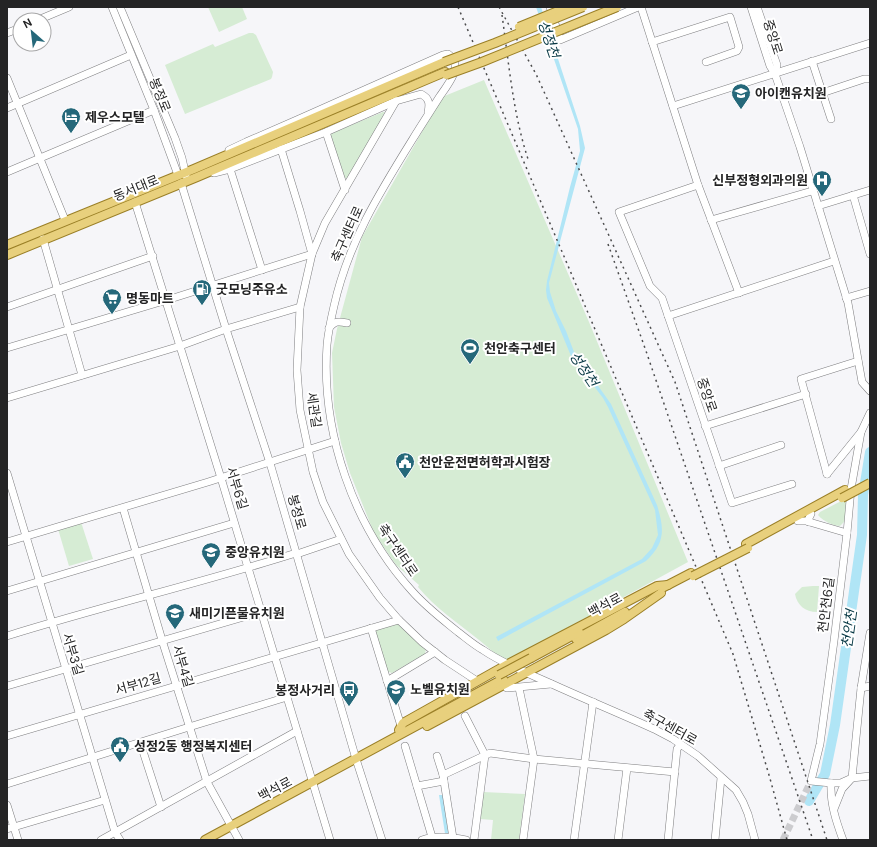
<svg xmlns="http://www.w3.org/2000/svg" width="877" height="847" font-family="'DM Sans','Noto Sans KR',sans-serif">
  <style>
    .green { fill: #d6ecd4 }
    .water { fill: #b0e5f6 }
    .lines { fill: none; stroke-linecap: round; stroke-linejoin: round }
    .river { stroke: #b0e5f6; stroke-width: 10 }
    .minor-tunnel { stroke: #cccccf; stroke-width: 7; stroke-dasharray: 7 3.5; stroke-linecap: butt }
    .minor-casing { stroke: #7f7f81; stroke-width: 8 }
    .major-casing { stroke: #9a7f26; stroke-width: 10 }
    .minor { stroke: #fff; stroke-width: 7 }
    .major { stroke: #e8d07d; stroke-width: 8 }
    .rail { stroke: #4c4c4d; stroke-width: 1.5; stroke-dasharray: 2 4; stroke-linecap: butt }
    .major-bridge-casing { stroke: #9a7f26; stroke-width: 10; stroke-linecap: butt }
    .major-bridge { stroke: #e8d07d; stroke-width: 8 }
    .labels { text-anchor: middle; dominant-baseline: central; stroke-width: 4; stroke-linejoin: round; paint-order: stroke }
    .street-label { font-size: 13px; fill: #242425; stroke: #fff }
    .poi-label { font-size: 13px; font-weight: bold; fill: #242425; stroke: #fff; text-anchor: start }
    .water-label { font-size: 14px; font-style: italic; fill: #073844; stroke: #fff }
  </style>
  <rect width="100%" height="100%" fill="#f6f6f9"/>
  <!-- green -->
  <g class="green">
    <path d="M208 7H242L247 19 219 32Z"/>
    <path d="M249 33H253L256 35 273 72 272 77 271 79 185 114 165 65 213 44 215 47Z"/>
    <path d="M484 80 589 322 688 562 505 662C496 655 488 647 479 640 458 623 435 608 418 587L419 585 396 565 374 533 350 473 341 443 334 407 332 353 337 329 362 237 442 97Z"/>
    <path d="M383 112H385L349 178H344L330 135 332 133Z"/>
    <path d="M845 499 846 500 845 521 840 526C833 526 823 521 818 515L820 512Z"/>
    <path d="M81 522 93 559 69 566 58 529Z"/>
    <path d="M813 586H819L817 612C805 612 797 605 795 594L802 587Z"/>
    <path d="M397 623 426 649 425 654 392 673 386 671 375 632 377 629Z"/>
    <path d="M483 792 525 794 519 840H491L493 820 480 819Z"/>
  </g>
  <!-- water -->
  <g class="water">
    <path d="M536 7H541L580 126 585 148 549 283 550 292 556 311 566 331 574 352 611 404 657 505C664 528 666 543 646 561L498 641 496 637 642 559 652 548 658 535 655 510 608 407 603 398 571 356 547 298 546 290 547 281 570 187 580 151 578 129Z"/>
    <path d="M439 795H443L449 840H446Z"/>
  </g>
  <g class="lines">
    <!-- river -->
    <path class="river" d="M809 801 825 774 835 725 862 535 863 495 870 452"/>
    <!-- minor-tunnel -->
    <path class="minor-tunnel" d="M783 840 811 781"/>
    <!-- minor casing -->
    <g class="minor-casing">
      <g id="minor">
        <path d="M112 7 154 110 178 175"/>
        <path d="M120 7 175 138 182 158 186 176"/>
        <path d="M550 7 560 40 638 7"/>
        <path d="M641 7 698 185 739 293"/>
        <path d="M751 7 770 66 775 74 800 147 848 303 862 382 870 391"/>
        <path d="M757 7 777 65 775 74"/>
        <path d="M38 20 69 7"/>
        <path d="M7 33 20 28"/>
        <path d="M652 42 730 17 739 47 737 51 706 62"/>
        <path d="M812 61 831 119"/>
        <path d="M7 78 65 220"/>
        <path d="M822 93 864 79H870"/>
        <path d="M396 101 325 223 312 254 300 307 297 370 300 410 313 472 323 502 349 554 380 598 399 620 422 642 445 660 477 681"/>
        <path d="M673 106 870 43"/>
        <path d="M7 108 131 55"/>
        <path d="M326 132 345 190"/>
        <path d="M229 150 246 142 299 119 443 55 448 54C454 58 457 66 454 73 451 81 445 89 440 96 433 107 426 118 419 129 383 187 349 239 334 306 331 319 328 332 327 345 321 432 353 526 412 591 426 607 442 619 458 632 466 638 474 645 483 650 505 665 530 674 554 685 587 700 621 714 654 729L673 739 698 756 736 790 743 802 748 814 755 840"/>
        <path d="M230 169 262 270"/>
        <path d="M7 172 154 110"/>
        <path d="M214 173 230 169 326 132 396 101 421 94C429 98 430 103 428 112"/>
        <path d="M181 183 226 329 270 463 356 759 382 840"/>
        <path d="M698 185 619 212 650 286 662 298 732 503 792 484"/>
        <path d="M853 195 870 254"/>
        <path d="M135 202 221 478 330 840"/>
        <path d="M818 206 870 190"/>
        <path d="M711 220 812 191"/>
        <path d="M43 239 82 375"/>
        <path d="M846 298 870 291"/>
        <path d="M7 307 153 256"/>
        <path d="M668 316 834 261"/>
        <path d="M329 328C335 321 338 321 347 323"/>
        <path d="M7 348 167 300 312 254 300 211 281 149"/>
        <path d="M7 398 180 346 226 329 300 307"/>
        <path d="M705 426 806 394"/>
        <path d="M719 466 781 445"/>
        <path d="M7 473 115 832 120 840"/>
        <path d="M827 474 801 379 858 361"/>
        <path d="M827 474 861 432"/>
        <path d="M123 508 162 640 207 782 239 840"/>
        <path d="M798 521H806L847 533"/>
        <path d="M809 522V518L811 514"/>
        <path d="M7 542 208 482 335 441"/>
        <path d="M297 554 341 539"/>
        <path d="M7 591 234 523"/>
        <path d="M371 628 401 726"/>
        <path d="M7 636C103 606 201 583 296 553"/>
        <path d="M387 681 435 652"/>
        <path d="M7 686 261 612"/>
        <path d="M507 688 551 684"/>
        <path d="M519 688 534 759 523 840"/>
        <path d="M861 688 870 686"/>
        <path d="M465 716 485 755 474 840"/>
        <path d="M7 736 399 620"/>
        <path d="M140 742 161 807"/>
        <path d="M405 746 432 837"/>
        <path d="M437 756 443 775 453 838"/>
        <path d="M443 775 490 753 534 759 675 772"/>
        <path d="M831 783H841L852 778 870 776"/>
        <path d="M7 784 189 727 287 697"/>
        <path d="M417 786 444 781"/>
        <path d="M7 805 18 840"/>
        <path d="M834 809 842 789 852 778 861 688 870 633"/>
        <path d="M7 829 105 800"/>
        <path d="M101 840 297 731"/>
        <path d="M422 840C436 835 451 837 466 840"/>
        <path d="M574 840 593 702"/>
        <path d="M618 840 627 768"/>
        <path d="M668 840 677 749 680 745"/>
        <path d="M715 840 721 778"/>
        <path d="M843 840C836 821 830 803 831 783L811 781 820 744 834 641 847 533 851 489 861 432 870 413"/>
      </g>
    </g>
    <!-- major casing -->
    <g class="major-casing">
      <g id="major">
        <path d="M7 245 194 169 444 62"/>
        <path d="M7 255 197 177 445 72"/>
        <path d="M746 544 845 490"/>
        <path d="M664 587 691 573"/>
        <path d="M576 639 625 612"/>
        <path d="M531 658 579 632"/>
        <path d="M427 726 606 630 624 619 661 593"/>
        <path d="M399 730 403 723 508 664 657 586 668 585"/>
        <path d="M205 840 503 679"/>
      </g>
    </g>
    <!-- minor -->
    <use href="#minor" class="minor"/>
    <!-- major -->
    <use href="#major" class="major"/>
    <!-- rail -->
    <g class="rail">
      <path d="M458 7 733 654 769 775 787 840"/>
      <path d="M499 7 536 74 675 382 827 840"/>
      <path d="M502 15C509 64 513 115 529 162"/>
      <path d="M608 244 646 351 813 840"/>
    </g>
    <!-- major-bridge casing -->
    <g class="major-bridge-casing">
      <g id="major-bridge">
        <path d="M519 27 568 7"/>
        <path d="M444 62 495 43 583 7"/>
        <path d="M446 75 482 62 617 7"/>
        <path d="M842 498 870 483"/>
        <path d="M693 576 748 548"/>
        <path d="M499 675 531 658"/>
      </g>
    </g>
    <!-- major-bridge -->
    <use href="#major-bridge" class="major-bridge"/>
  </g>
  <!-- icons -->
  <defs>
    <g id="school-pin" transform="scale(1)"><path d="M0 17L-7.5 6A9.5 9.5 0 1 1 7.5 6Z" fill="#25687a" stroke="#fff"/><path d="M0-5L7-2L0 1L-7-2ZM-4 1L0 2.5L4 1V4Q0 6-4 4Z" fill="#fff"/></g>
    <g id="hotel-pin" transform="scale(1)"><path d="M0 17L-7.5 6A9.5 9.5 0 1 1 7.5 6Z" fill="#25687a" stroke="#fff"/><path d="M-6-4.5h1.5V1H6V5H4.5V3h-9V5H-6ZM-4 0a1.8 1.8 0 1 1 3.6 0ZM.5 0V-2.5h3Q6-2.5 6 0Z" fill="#fff"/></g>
    <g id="hospital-pin" transform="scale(1)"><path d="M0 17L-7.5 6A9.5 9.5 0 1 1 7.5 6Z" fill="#25687a" stroke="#fff"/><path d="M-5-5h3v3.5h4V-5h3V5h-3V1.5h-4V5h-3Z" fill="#fff"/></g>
    <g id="fuel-pin" transform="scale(1)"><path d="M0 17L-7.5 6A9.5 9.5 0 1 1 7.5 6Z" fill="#25687a" stroke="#fff"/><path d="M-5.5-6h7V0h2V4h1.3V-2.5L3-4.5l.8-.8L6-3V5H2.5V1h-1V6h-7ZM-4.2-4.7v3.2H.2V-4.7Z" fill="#fff"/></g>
    <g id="supermarket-pin" transform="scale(1)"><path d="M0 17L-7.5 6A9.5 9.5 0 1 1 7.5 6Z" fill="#25687a" stroke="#fff"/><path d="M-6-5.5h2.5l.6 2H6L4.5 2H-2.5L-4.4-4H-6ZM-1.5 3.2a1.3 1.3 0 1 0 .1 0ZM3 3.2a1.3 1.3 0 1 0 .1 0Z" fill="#fff"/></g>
    <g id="stadium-pin" transform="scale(1)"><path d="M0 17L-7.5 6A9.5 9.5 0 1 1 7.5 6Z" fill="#25687a" stroke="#fff"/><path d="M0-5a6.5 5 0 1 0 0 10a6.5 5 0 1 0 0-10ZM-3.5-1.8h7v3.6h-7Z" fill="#fff"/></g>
    <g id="civic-pin" transform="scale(1)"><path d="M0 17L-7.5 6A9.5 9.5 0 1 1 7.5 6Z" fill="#25687a" stroke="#fff"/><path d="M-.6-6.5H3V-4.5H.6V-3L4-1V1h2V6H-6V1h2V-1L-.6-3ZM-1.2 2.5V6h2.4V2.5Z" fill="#fff"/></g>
    <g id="bus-pin" transform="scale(1)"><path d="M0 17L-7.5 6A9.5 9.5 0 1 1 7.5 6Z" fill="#25687a" stroke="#fff"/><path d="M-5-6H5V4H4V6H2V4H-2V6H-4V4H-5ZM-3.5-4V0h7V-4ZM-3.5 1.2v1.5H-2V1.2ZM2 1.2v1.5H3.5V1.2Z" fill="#fff"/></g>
  </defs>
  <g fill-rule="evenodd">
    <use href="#school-pin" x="741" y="93"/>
    <use href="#hotel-pin" x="71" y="117"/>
    <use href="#hospital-pin" x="822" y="180"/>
    <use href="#fuel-pin" x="202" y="289"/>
    <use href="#supermarket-pin" x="112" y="298"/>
    <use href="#stadium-pin" x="470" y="348"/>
    <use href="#civic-pin" x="405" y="462"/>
    <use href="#school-pin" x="211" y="552"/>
    <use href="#school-pin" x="175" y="613"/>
    <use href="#school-pin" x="396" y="689"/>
    <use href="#bus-pin" x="349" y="690"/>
    <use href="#civic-pin" x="120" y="746"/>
  </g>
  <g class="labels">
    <!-- street labels -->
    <g class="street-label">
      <text transform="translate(773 37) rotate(72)">중앙로</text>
      <text transform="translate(160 95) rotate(68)">봉정로</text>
      <text transform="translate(136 188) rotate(-22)">동서대로</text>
      <text transform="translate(347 234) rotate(-66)">축구센터로</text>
      <text transform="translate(707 395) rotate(71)">중앙로</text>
      <text transform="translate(314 410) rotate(82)">세관길</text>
      <text transform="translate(237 488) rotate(73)">서부6길</text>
      <text transform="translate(297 512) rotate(74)">봉정로</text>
      <text transform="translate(398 550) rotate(56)">축구센터로</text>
      <text transform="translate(605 605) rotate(-28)">백석로</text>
      <text transform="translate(826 605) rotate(-83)">천안천6길</text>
      <text transform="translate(73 654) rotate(73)">서부3길</text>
      <text transform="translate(183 666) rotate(73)">서부4길</text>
      <text transform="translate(138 684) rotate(-16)">서부12길</text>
      <text transform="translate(670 727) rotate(29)">축구센터로</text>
      <text transform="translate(275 789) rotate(-28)">백석로</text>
    </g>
    <!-- poi labels -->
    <g class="poi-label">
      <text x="755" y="93">아이캔유치원</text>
      <text x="85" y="117">제우스모텔</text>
      <text x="808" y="180" text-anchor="end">신부정형외과의원</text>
      <text x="216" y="289">굿모닝주유소</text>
      <text x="126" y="298">명동마트</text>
      <text x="484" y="348">천안축구센터</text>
      <text x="419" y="462">천안운전면허학과시험장</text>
      <text x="225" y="552">중앙유치원</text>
      <text x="189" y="613">새미기픈물유치원</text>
      <text x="410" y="689">노벨유치원</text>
      <text x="335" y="690" text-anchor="end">봉정사거리</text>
      <text x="134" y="746">성정2동 행정복지센터</text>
    </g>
    <!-- water labels -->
    <g class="water-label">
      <text transform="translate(549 39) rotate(71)">성정천</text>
      <text transform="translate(584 369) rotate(56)">성정천</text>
      <text transform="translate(849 629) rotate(-82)">천안천</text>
    </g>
  </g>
  <!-- border -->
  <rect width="877" height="847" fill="none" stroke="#242425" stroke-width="16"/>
  <!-- north arrow -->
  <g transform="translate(32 32) rotate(332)"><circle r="19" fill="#ffffff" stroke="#a7a7a8"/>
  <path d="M0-3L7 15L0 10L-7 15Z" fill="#25687a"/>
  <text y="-6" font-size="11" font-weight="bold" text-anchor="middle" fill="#242425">N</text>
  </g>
</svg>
